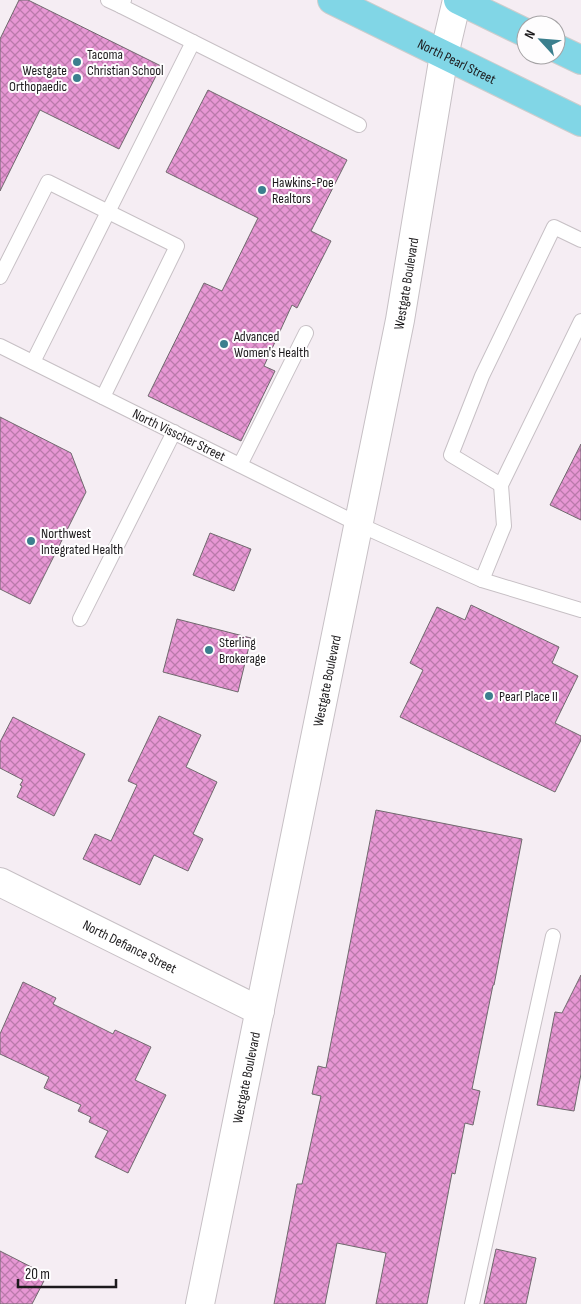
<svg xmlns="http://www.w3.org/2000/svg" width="581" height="1304" font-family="'Sofia Sans Condensed',sans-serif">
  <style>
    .building { fill: url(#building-cross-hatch); stroke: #70696e }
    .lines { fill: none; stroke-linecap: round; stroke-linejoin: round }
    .service-casing { stroke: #c7c0c5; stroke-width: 16 }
    .minor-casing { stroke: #c7c0c5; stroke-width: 30 }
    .tertiary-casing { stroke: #c7c0c5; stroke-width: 30 }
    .secondary-casing { stroke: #c7c0c5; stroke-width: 30 }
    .primary-casing { stroke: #cdcdcd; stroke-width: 30 }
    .service { stroke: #fff; stroke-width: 14 }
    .minor { stroke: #fff; stroke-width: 28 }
    .tertiary { stroke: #fff; stroke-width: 28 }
    .secondary { stroke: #fff; stroke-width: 28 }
    .primary { stroke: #81d6e6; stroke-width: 28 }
    .poi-dot { fill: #3b7f8e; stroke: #fefdfe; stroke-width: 2 }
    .labels { text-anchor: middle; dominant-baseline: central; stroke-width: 4; stroke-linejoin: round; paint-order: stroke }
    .poi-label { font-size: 14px; fill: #1c1a1c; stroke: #fefdfe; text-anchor: start }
    .street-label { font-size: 14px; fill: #1c1a1c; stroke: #fefdfe }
  </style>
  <defs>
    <pattern id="building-cross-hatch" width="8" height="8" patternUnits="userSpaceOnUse" patternTransform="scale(1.25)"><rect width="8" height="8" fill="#e797d4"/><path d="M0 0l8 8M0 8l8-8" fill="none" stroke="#ba7aab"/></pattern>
  </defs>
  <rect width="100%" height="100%" fill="#f5edf3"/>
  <!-- building -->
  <g class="building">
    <path d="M19 0H28L161 66 119 149 40 110 0 191V39Z"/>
    <path d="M208 90 347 160 311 231 331 241 297 308 292 305 264 366 275 371 241 441 148 396 204 283 222 291 258 218 166 172Z"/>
    <path d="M0 417 71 453 86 492 30 604 0 589Z"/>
    <path d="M581 444V520L550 505Z"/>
    <path d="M210 533 251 549 234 591 193 575Z"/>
    <path d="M471 605 559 647 552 663 578 676 555 723 581 736V740L555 792 400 717 423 670 410 663 437 607 465 620Z"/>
    <path d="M177 619 251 638 238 692 163 672Z"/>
    <path d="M159 716 201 735 186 767 217 782 193 834 203 839 188 871 154 855 140 885 83 859 95 834 111 841 137 785 128 781Z"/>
    <path d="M13 717 85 754 54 816 17 797 22 786 20 785 23 780 0 768V742Z"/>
    <path d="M376 810 522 839 494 985H493L472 1089 480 1091 473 1125 465 1123 455 1174 452 1173 427 1304H376L386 1253 337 1243 325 1304H274L297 1184H302L321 1096 312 1094 318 1066 326 1068Z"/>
    <path d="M581 975V1074L574 1111 537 1105 555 1012 562 1013Z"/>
    <path d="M23 982 56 998 53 1004 113 1034 115 1030 151 1047 135 1080 166 1095 128 1173 95 1157 108 1131 89 1122 91 1117 78 1111 81 1105 44 1088 49 1077 0 1054V1034Z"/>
    <path d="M496 1249 536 1258 526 1304H484Z"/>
    <path d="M0 1251 47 1275 32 1304H0Z"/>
  </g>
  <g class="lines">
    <!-- service casing -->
    <g class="service-casing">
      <g id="service">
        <path d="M108 0 121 6"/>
        <path d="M124 0 121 6 359 125"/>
        <path d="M0 277 48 182 177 246 103 397"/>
        <path d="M0 346 358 524 482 580 504 526 501 485 581 321"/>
        <path d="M33 362 193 42"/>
        <path d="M240 465 306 333"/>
        <path d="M501 485 451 455 482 376 554 227 581 240"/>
        <path d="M482 580 581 610"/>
        <path d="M80 619 174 432"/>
        <path d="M472 1304 553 936"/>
      </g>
    </g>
    <!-- minor casing -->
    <g class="minor-casing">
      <g id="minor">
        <path id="s1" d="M0 882 260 1011"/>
      </g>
    </g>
    <!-- tertiary casing -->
    <g class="tertiary-casing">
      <g id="tertiary">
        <path id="s2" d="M200 1304 400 320 444 55"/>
      </g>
    </g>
    <!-- secondary casing -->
    <g class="secondary-casing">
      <path id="secondary" d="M444 55 457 0"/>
    </g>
    <!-- primary casing -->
    <g class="primary-casing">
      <g id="primary">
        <path id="s3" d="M332 0 581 122"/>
        <path d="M458 0 526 33"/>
        <path d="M556 48 581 60"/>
      </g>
    </g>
    <!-- service -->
    <use href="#service" class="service"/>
    <!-- minor -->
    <use href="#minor" class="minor"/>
    <!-- tertiary -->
    <use href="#tertiary" class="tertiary"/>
    <!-- secondary -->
    <use href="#secondary" class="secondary"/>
    <!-- primary -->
    <use href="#primary" class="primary"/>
  </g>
  <!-- markers -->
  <g class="poi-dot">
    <circle cx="77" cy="62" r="5"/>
    <circle cx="77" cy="78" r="5"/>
    <circle cx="262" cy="190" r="5"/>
    <circle cx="224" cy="344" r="5"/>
    <circle cx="31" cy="541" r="5"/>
    <circle cx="209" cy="650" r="5"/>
    <circle cx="489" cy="696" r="5"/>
  </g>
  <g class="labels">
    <!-- poi labels -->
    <g class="poi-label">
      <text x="87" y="54">Tacoma<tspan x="87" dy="16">Christian School</tspan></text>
      <text x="67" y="70" text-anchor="end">Westgate<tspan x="67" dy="16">Orthopaedic</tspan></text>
      <text x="272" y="182">Hawkins-Poe<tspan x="272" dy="16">Realtors</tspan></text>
      <text x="234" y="336">Advanced<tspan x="234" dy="16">Women's Health</tspan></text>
      <text x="41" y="533">Northwest<tspan x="41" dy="16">Integrated Health</tspan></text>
      <text x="219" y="642">Sterling<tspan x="219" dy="16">Brokerage</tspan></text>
      <text x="499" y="696">Pearl Place II</text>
    </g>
    <!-- street labels -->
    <g class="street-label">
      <text stroke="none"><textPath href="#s3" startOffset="139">North Pearl Street</textPath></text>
      <text stroke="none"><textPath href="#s2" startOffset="1041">Westgate Boulevard</textPath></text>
      <text transform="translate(179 435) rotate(26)">North Visscher Street</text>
      <text stroke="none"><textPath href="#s2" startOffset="636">Westgate Boulevard</textPath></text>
      <text stroke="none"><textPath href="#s1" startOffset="145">North Defiance Street</textPath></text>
      <text stroke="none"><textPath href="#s2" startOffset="231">Westgate Boulevard</textPath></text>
    </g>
  </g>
  <!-- north arrow -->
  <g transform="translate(541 40) rotate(296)"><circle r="24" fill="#fefdfe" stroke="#a4a2a4"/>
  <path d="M0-4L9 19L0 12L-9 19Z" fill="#3b7f8e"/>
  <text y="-8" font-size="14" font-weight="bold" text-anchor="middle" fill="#1c1a1c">N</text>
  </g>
  <!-- scale -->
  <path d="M18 1279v8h98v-8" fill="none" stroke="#1c1a1c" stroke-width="2.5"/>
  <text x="25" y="1279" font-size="15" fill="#1c1a1c" stroke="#fefdfe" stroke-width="4" paint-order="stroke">20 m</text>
</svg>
